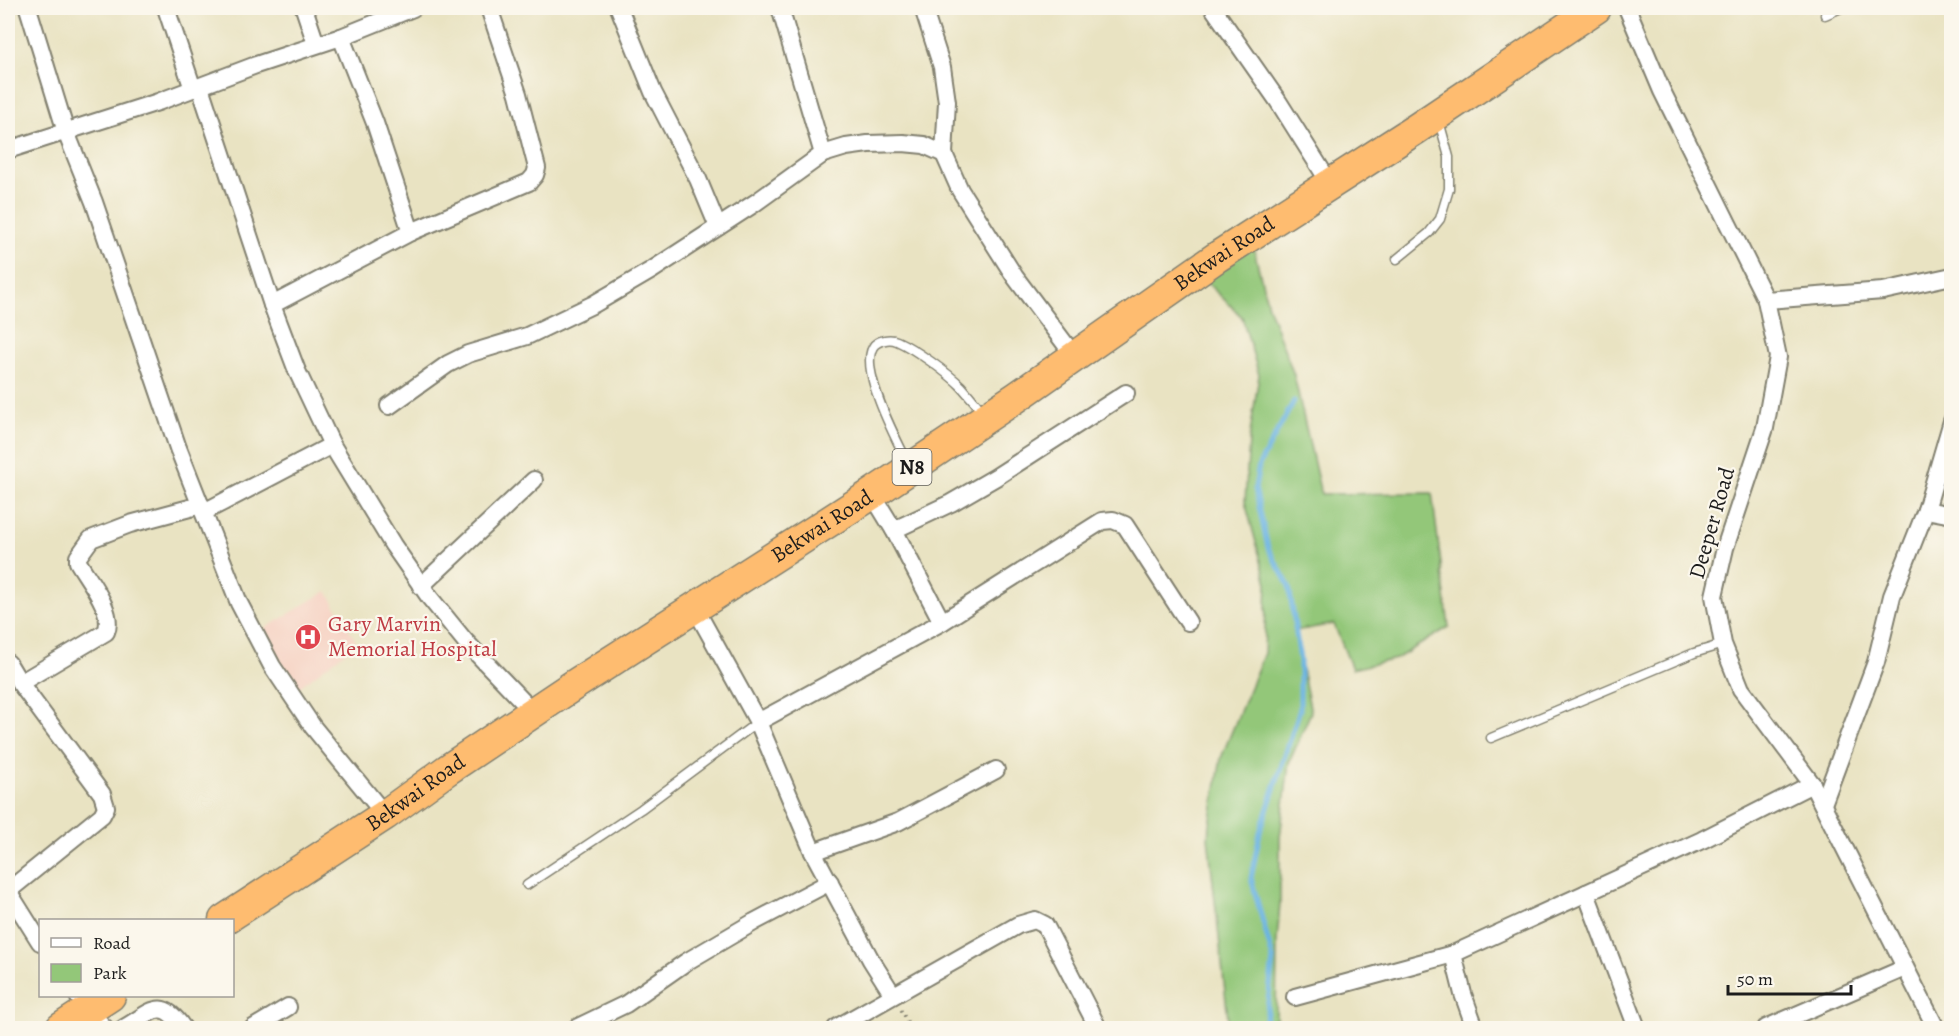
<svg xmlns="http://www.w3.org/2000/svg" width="1959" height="1036" font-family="Alegreya,serif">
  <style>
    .built { fill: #f6d2c3 }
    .green { fill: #93c779; stroke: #58724a; stroke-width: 1.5 }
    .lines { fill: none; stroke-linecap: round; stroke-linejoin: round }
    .stream { stroke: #6bb4e3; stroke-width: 5 }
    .lane-casing { stroke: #82806f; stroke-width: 11 }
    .street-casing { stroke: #82806f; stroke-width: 20 }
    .highway-casing { stroke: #82806f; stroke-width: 33 }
    .path { stroke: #82806f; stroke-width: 3; stroke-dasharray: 1.5 4.5; stroke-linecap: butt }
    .lane { stroke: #fff; stroke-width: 8 }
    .street { stroke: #fff; stroke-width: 16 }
    .highway { stroke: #febc70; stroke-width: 30 }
    .labels { text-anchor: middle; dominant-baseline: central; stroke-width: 4.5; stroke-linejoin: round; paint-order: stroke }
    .shield { fill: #fbf7ec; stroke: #5f5e5a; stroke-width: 1.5 }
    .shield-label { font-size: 21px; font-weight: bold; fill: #1c1c1c }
    .street-label { font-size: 22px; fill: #1c1c1c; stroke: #fbf7ec }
    .health-label { font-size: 22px; fill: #be3a42; stroke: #fbf7ec; text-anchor: start }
  </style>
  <rect width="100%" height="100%" fill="#fbf7ec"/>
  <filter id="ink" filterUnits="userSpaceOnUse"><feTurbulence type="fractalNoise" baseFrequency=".0167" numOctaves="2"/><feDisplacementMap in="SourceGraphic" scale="12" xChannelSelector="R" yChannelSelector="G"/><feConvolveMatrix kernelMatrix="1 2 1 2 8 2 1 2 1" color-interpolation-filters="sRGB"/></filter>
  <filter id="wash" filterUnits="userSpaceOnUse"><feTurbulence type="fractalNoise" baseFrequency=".008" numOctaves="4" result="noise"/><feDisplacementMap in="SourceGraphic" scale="24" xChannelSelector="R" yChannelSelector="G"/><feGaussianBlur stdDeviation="1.35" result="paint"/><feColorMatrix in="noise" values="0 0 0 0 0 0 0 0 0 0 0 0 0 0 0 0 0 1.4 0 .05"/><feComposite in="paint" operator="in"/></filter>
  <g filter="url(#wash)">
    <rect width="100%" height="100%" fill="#e9e3c2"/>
    <!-- built -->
    <path class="built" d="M327 591 357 643 294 691 259 632Z"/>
    <!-- green -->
    <path class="green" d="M1253 246 1268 306 1294 375 1321 494 1432 493 1449 627 1396 659 1352 669 1334 624 1294 631 1311 712 1289 763 1280 838V903L1277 941 1276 1028H1229L1208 837 1221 758 1264 653 1267 583 1245 502 1249 440 1259 375 1242 317 1202 278Z"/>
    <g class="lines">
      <!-- stream -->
      <path class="stream" d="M1265 1028 1273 959 1251 878 1260 832 1300 709V660L1289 586 1268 548 1255 488 1259 465 1294 401"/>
    </g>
  </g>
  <g filter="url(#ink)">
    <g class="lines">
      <!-- lane casing -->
      <g class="lane-casing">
        <g id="lane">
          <path d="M1825 15 1841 8"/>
          <path d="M1397 259 1429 233 1440 219 1449 189V157L1439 121"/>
          <path d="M908 463C897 441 859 370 873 347 877 340 890 338 897 341 915 349 948 373 961 386 969 395 977 405 985 414"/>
          <path d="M1491 738 1694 653 1723 644"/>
          <path d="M527 885 641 809 758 722"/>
        </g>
      </g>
      <!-- street casing -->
      <g class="street-casing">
        <g id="street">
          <path d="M28 8 66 132 94 202 178 448 239 603 272 666 313 727 385 815"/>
          <path d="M166 8 193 89"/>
          <path d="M304 8 316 44"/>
          <path d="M619 8 653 92 698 179 718 227"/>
          <path d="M780 8 823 154"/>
          <path d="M923 8 942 67 947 102 944 154 960 190 1015 277 1075 357"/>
          <path d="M1213 8 1278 101 1331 185"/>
          <path d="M1627 8 1662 91 1766 300 1778 357 1765 428 1725 548 1714 596 1723 644 1741 689 1812 784 1936 1028"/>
          <path d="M341 37 375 123 411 232"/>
          <path d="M200 87 272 305 297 371 332 445 393 545 430 598 465 641 534 713"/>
          <path d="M8 150 158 102 256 65 341 37 413 8"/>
          <path d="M1766 300 1883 291 1952 276"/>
          <path d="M272 305 411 232 529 182 535 175 537 168 518 94 489 8"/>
          <path d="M389 406 448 364 468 354 527 336 594 304 652 270 755 203 823 154 846 147 868 144 903 143 924 145 944 154"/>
          <path d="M872 494 894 530 942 622"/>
          <path d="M1926 510 1952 515"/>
          <path d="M204 512 332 445"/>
          <path d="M894 530 951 503 996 477 1126 393"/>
          <path d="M421 586 534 480"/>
          <path d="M695 608 758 722 813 852 871 960 893 995"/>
          <path d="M8 663 20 683 102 794 106 807 102 815 8 891"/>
          <path d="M20 683 106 632C115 612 89 581 78 562V557L91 539 130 524 201 505"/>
          <path d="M758 722 942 622 1102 521 1113 520 1125 525 1188 622"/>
          <path d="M1823 804 1876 662 1892 596 1926 510 1952 421"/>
          <path d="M813 852 898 822 996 770"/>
          <path d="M8 891 40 942"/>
          <path d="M1586 893 1637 1028"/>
          <path d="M1453 954 1463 994 1475 1028"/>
          <path d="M78 996 88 1011 105 1028"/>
          <path d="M1295 997 1453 954 1702 840 1812 784"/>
          <path d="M124 1028C152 1012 161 996 183 1028"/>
          <path d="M253 1028 288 1007"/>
          <path d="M576 1028 626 1004 686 962 754 922 830 882"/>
          <path d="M836 1028 1018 925 1035 920 1045 925 1098 1028"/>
          <path d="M1766 1028 1905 968"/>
        </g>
      </g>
      <!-- highway casing -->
      <g class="highway-casing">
        <g id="highway">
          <path id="s1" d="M224 920 385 815 447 770 574 685 872 494 1017 397 1217 257 1416 129 1596 8"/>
          <path d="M61 1028 110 996"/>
        </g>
      </g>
      <!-- path -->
      <path class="path" d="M901 1010 911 1028"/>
      <!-- lane -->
      <use href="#lane" class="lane"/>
      <!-- street -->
      <use href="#street" class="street"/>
      <!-- highway -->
      <use href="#highway" class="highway"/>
    </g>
  </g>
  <!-- icons -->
  <defs>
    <g id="hospital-disc" transform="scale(1.35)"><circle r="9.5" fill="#e0444e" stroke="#fbf7ec"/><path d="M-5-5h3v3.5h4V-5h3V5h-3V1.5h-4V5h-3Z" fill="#fff"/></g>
  </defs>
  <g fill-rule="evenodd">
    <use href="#hospital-disc" x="308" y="637"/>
  </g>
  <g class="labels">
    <!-- shield labels -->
    <rect class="shield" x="892.5" y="449" width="39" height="36" rx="4.5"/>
    <g class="shield-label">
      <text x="912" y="467">N8</text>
    </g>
    <!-- street labels -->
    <g class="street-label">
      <text stroke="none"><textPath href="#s1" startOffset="1202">Bekwai Road</textPath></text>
      <text transform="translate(1712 523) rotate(-74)">Deeper Road</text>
      <text stroke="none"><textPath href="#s1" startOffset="716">Bekwai Road</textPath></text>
      <text stroke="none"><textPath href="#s1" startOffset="230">Bekwai Road</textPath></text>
    </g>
    <!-- health labels -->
    <g class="health-label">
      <text x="328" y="624">Gary Marvin<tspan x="328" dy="25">Memorial Hospital</tspan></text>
    </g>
  </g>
  <!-- margin -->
  <rect width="1959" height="1036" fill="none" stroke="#fbf7ec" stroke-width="30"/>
  <!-- legend -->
  <rect x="39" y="919" width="195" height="78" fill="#fbf7ec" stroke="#a29f99" stroke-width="1.5"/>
  <rect x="51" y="938" width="30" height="9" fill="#ffffff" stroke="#a29f99" stroke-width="1.5"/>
  <text x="93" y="949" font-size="18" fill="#1c1c1c">Road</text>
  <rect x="51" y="964" width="30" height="18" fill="#93c779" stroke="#a29f99" stroke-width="1.5"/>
  <text x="93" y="979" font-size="18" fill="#1c1c1c">Park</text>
  <!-- scale -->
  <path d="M1728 985v9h123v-9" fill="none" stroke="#1c1c1c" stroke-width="3"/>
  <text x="1737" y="985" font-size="18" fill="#1c1c1c" stroke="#fbf7ec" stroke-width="4.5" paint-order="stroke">50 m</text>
</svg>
